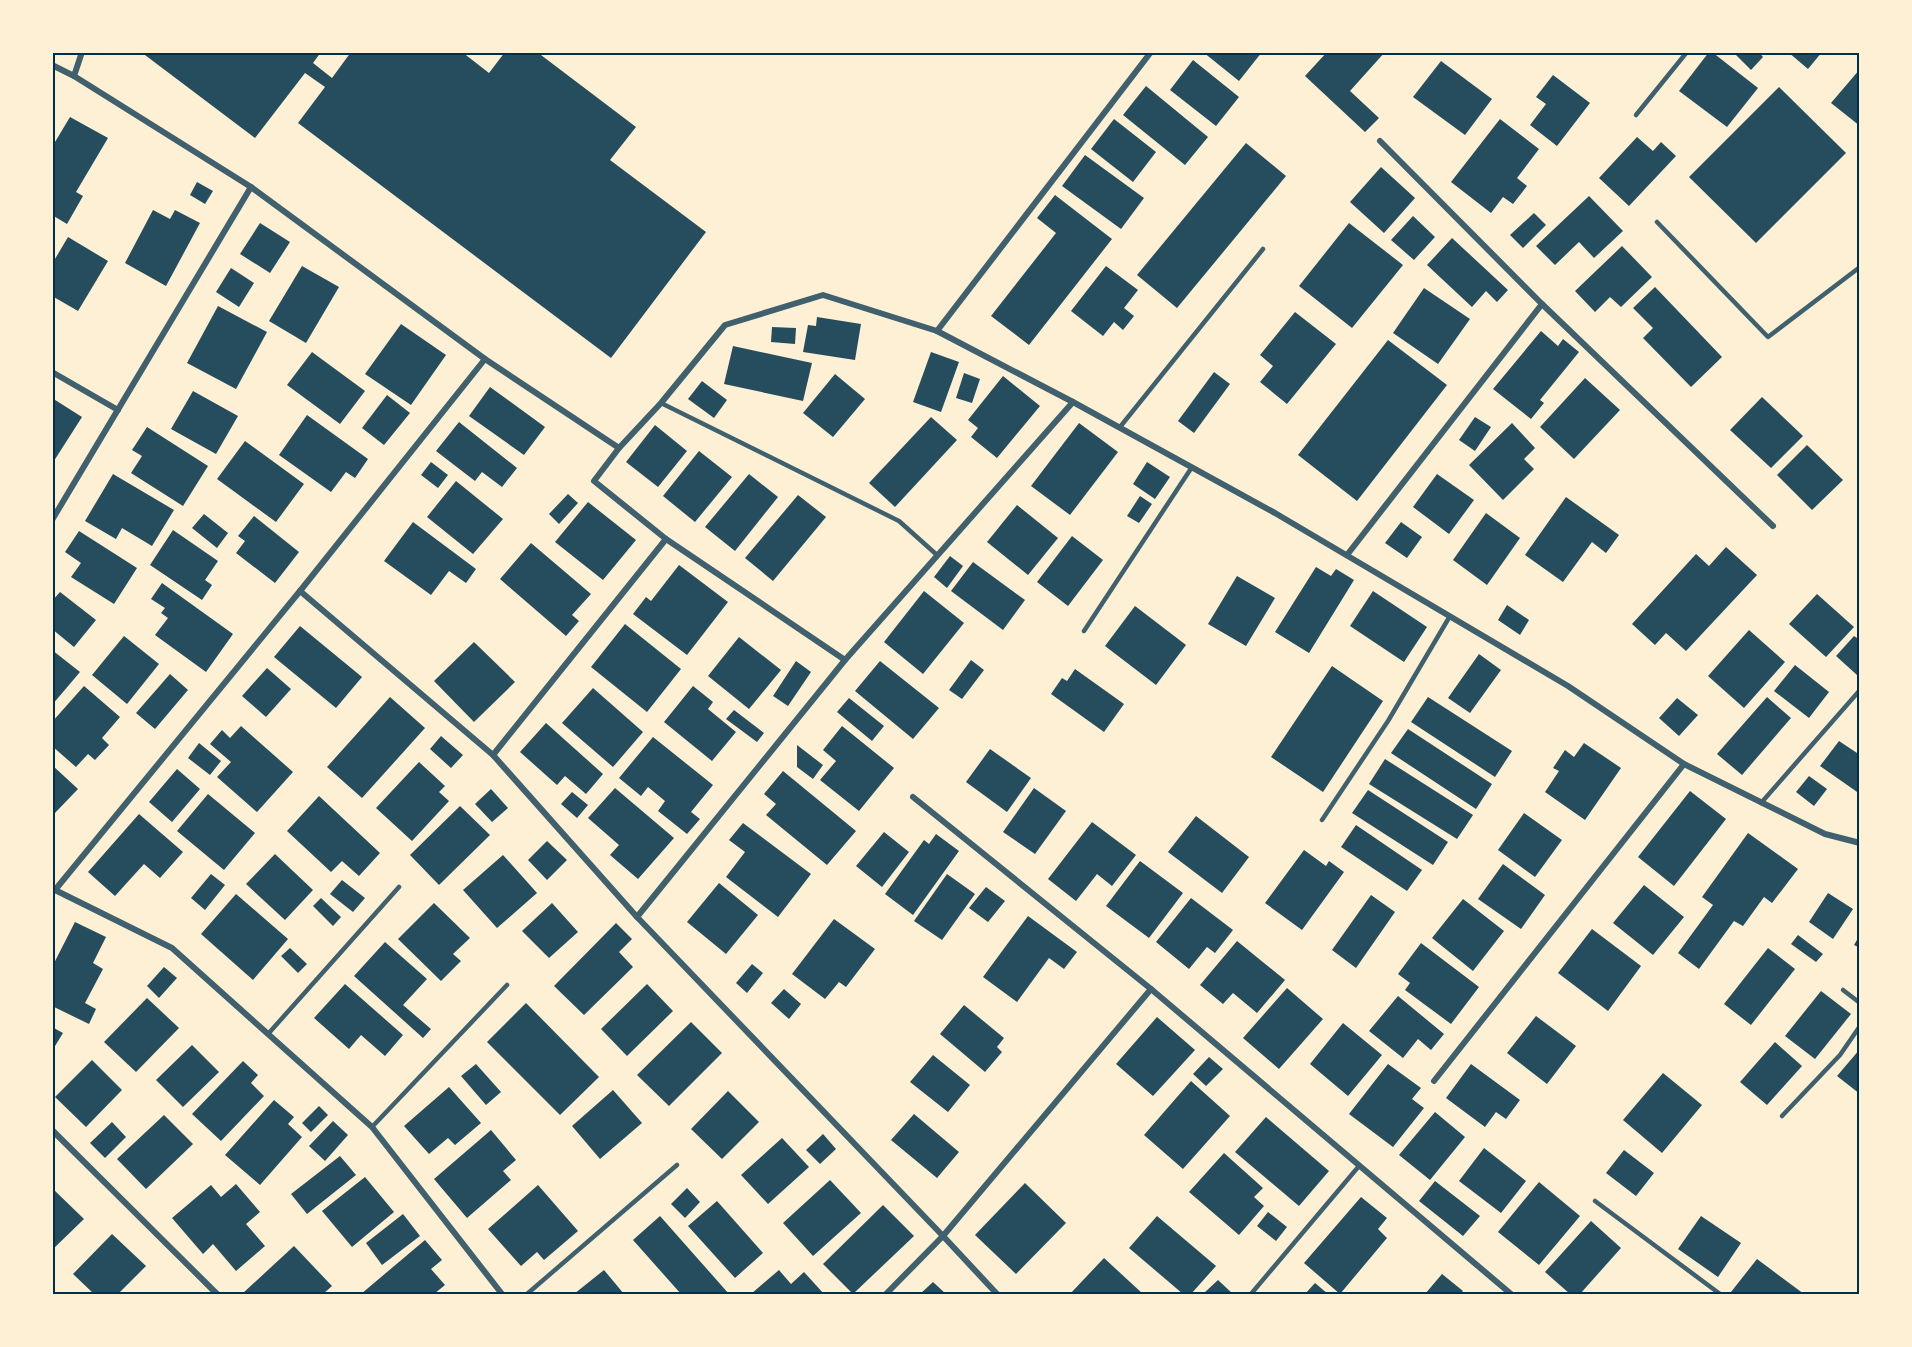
<svg xmlns="http://www.w3.org/2000/svg" width="1912" height="1347" font-family="Quicksand,sans-serif">
  <style>
    .building { fill: #264d5e }
    .lines { fill: none; stroke-linecap: round; stroke-linejoin: round }
    .service { stroke: #3f606c; stroke-width: 4.5 }
    .minor { stroke: #3f606c; stroke-width: 6 }
    .neatline { fill: none; stroke: #003049; stroke-width: 2 }
  </style>
  <rect width="100%" height="100%" fill="#fdf0d5"/>
  <!-- building -->
  <g class="building">
    <path d="M141 52H321L313 63 332 78 351 52H462L489 73 505 52H537L636 127 610 160 706 232 611 358 298 123 325 87 305 73 255 138Z"/>
    <path d="M1203 52H1262L1239 81Z"/>
    <path d="M1327 52H1385L1350 91 1379 118 1365 132 1305 76Z"/>
    <path d="M1709 52H1712L1758 88 1727 127 1679 91Z"/>
    <path d="M1733 52H1759L1763 57 1751 70Z"/>
    <path d="M1788 52H1822L1808 69Z"/>
    <path d="M1193 60 1239 97 1216 126 1170 90Z"/>
    <path d="M1441 61 1492 99 1465 135 1413 97Z"/>
    <path d="M1860 69V126L1831 103Z"/>
    <path d="M1553 75 1590 103 1557 146 1530 125 1546 104 1536 97Z"/>
    <path d="M1146 86 1208 137 1185 165 1123 115Z"/>
    <path d="M1779 87 1846 153 1756 243 1689 177Z"/>
    <path d="M70 117 108 138 76 192 83 196 67 224 52 215V147Z"/>
    <path d="M1114 119 1156 152 1133 182 1091 149Z"/>
    <path d="M1500 119 1539 149 1517 178 1527 186 1513 204 1503 197 1491 213 1451 182Z"/>
    <path d="M1637 137 1653 151 1661 142 1676 156 1629 206 1599 178Z"/>
    <path d="M1246 143 1286 176 1177 308 1137 275Z"/>
    <path d="M1085 155 1144 198 1121 229 1062 186Z"/>
    <path d="M1381 167 1415 198 1384 233 1350 202Z"/>
    <path d="M197 182 213 191 205 204 190 195Z"/>
    <path d="M1055 195 1112 239 1029 345 991 316 1056 233 1037 218Z"/>
    <path d="M1589 196 1623 231 1594 258 1579 242 1555 265 1536 246Z"/>
    <path d="M153 210 170 219 175 210 200 223 166 286 125 263Z"/>
    <path d="M1534 213 1546 225 1523 248 1510 235Z"/>
    <path d="M1413 216 1435 237 1414 260 1391 240Z"/>
    <path d="M260 223 290 242 270 273 240 254Z"/>
    <path d="M1349 223 1403 265 1352 328 1299 286Z"/>
    <path d="M68 237 108 261 78 311 52 296V264Z"/>
    <path d="M1452 238 1508 290 1497 302 1486 291 1472 307 1427 265Z"/>
    <path d="M1622 246 1652 277 1621 307 1610 297 1595 312 1575 291Z"/>
    <path d="M302 266 339 287 306 343 269 321Z"/>
    <path d="M1106 266 1138 290 1124 308 1134 316 1123 330 1114 322 1103 336 1071 311Z"/>
    <path d="M231 268 254 283 239 307 216 292Z"/>
    <path d="M1655 287 1722 357 1691 387 1643 338 1653 328 1633 308Z"/>
    <path d="M1424 288 1470 319 1438 364 1393 333Z"/>
    <path d="M218 306 267 332 236 389 187 363Z"/>
    <path d="M1295 312 1336 344 1287 404 1260 382 1273 366 1260 355Z"/>
    <path d="M817 317 861 324 855 360 803 352 808 325 816 326Z"/>
    <path d="M401 324 446 355 411 405 365 374Z"/>
    <path d="M772 327 796 328 795 344 771 342Z"/>
    <path d="M1541 331 1558 346 1563 339 1579 352 1540 400 1544 403 1531 419 1493 389Z"/>
    <path d="M1388 340 1447 385 1357 501 1298 455Z"/>
    <path d="M733 346 812 363 803 401 724 384Z"/>
    <path d="M312 352 365 391 340 424 287 385Z"/>
    <path d="M931 352 959 362 941 412 913 402Z"/>
    <path d="M1214 372 1230 384 1194 433 1178 421Z"/>
    <path d="M964 373 980 379 972 403 956 398Z"/>
    <path d="M835 374 865 399 833 437 803 413Z"/>
    <path d="M1003 376 1040 406 997 458 971 437 978 428 968 420Z"/>
    <path d="M1585 378 1620 410 1574 459 1540 427Z"/>
    <path d="M702 381 727 400 714 418 688 399Z"/>
    <path d="M490 387 545 427 524 455 469 416Z"/>
    <path d="M193 391 238 416 216 454 171 429Z"/>
    <path d="M387 395 410 413 384 445 362 428Z"/>
    <path d="M1762 397 1803 436 1771 468 1730 430Z"/>
    <path d="M52 398 82 417 52 464Z"/>
    <path d="M307 415 368 459 355 478 346 472 331 492 279 455Z"/>
    <path d="M931 417 957 440 895 507 869 483Z"/>
    <path d="M1475 417 1491 427 1475 451 1459 440Z"/>
    <path d="M459 422 517 468 502 487 482 472 475 481 436 451Z"/>
    <path d="M1079 423 1118 452 1070 515 1031 486Z"/>
    <path d="M1512 423 1535 448 1524 459 1534 469 1503 500 1469 465Z"/>
    <path d="M655 425 687 451 658 487 626 462Z"/>
    <path d="M147 427 208 466 183 506 131 473 142 456 132 450Z"/>
    <path d="M245 441 304 484 276 522 217 479Z"/>
    <path d="M1807 445 1843 480 1812 510 1777 475Z"/>
    <path d="M699 451 732 477 695 522 663 496Z"/>
    <path d="M431 462 448 475 438 488 421 475Z"/>
    <path d="M1147 462 1170 477 1155 499 1133 484Z"/>
    <path d="M113 474 174 510 152 546 122 528 116 539 85 521Z"/>
    <path d="M749 474 778 497 735 551 705 527Z"/>
    <path d="M1437 474 1474 500 1449 534 1413 507Z"/>
    <path d="M456 481 503 519 473 554 427 517Z"/>
    <path d="M568 494 578 503 559 524 549 514Z"/>
    <path d="M798 495 826 517 773 581 745 558Z"/>
    <path d="M1140 496 1152 504 1139 523 1127 516Z"/>
    <path d="M1566 497 1619 535 1606 553 1592 542 1563 582 1525 555Z"/>
    <path d="M588 502 636 540 603 580 555 542Z"/>
    <path d="M1017 505 1058 538 1028 575 987 542Z"/>
    <path d="M1486 513 1520 538 1487 585 1453 560Z"/>
    <path d="M204 514 228 533 217 548 192 528Z"/>
    <path d="M254 516 299 552 275 583 236 553 245 541 238 536Z"/>
    <path d="M413 522 476 569 466 583 449 571 431 595 384 561Z"/>
    <path d="M1401 522 1422 537 1407 558 1385 543Z"/>
    <path d="M173 530 218 561 205 580 212 585 202 600 150 565Z"/>
    <path d="M79 531 137 568 114 604 71 577 81 563 65 552Z"/>
    <path d="M1072 536 1103 560 1068 606 1037 582Z"/>
    <path d="M531 543 591 594 572 615 579 621 566 636 500 579Z"/>
    <path d="M1726 547 1757 575 1686 651 1666 633 1655 645 1632 624 1696 554 1709 566Z"/>
    <path d="M950 556 963 566 947 588 934 577Z"/>
    <path d="M973 562 1025 600 1003 630 951 591Z"/>
    <path d="M679 565 728 602 687 655 633 614 646 597 651 601Z"/>
    <path d="M1316 567 1331 576 1336 569 1354 580 1309 653 1275 632Z"/>
    <path d="M1237 576 1275 598 1246 646 1208 624Z"/>
    <path d="M162 583 233 634 206 672 155 635 168 618 161 613 165 608 151 599Z"/>
    <path d="M924 591 964 623 923 674 884 642Z"/>
    <path d="M1373 591 1427 627 1404 662 1350 626Z"/>
    <path d="M60 592 96 620 74 647 52 629V601Z"/>
    <path d="M1817 594 1854 627 1826 657 1789 624Z"/>
    <path d="M1507 605 1529 620 1520 635 1498 620Z"/>
    <path d="M1135 606 1186 645 1156 685 1105 646Z"/>
    <path d="M625 624 681 669 647 712 591 667Z"/>
    <path d="M300 626 362 677 336 708 274 657Z"/>
    <path d="M1749 630 1785 662 1744 708 1708 676Z"/>
    <path d="M124 636 159 664 127 704 92 675Z"/>
    <path d="M1854 636 1860 640V671L1857 675 1836 656Z"/>
    <path d="M739 637 781 670 749 709 708 676Z"/>
    <path d="M474 642 515 682 474 722 434 681Z"/>
    <path d="M52 650 80 672 52 705Z"/>
    <path d="M1479 654 1501 670 1470 713 1448 698Z"/>
    <path d="M971 660 984 670 962 699 949 690Z"/>
    <path d="M796 661 811 672 788 706 773 696Z"/>
    <path d="M880 661 939 708 913 739 855 691Z"/>
    <path d="M1795 665 1829 692 1809 718 1774 691Z"/>
    <path d="M1332 666 1383 701 1323 792 1271 757Z"/>
    <path d="M267 668 291 689 266 717 242 696Z"/>
    <path d="M1075 669 1124 704 1104 732 1051 694 1062 678 1067 681Z"/>
    <path d="M170 674 188 690 155 729 136 713Z"/>
    <path d="M84 686 120 717 102 738 109 745 95 760 88 754 76 767 52 746V722Z"/>
    <path d="M693 686 713 702 708 709 736 732 712 761 664 722Z"/>
    <path d="M593 688 643 732 613 767 562 723Z"/>
    <path d="M390 697 425 728 362 798 327 767Z"/>
    <path d="M1428 697 1512 751 1495 777 1411 722Z"/>
    <path d="M1767 697 1791 718 1742 775 1717 754Z"/>
    <path d="M849 698 884 726 872 741 837 712Z"/>
    <path d="M1677 698 1698 715 1679 736 1659 718Z"/>
    <path d="M734 710 764 733 757 742 726 719Z"/>
    <path d="M546 723 603 774 586 794 565 776 557 785 520 752Z"/>
    <path d="M241 726 293 772 257 812 217 777 231 762 210 744 222 730 230 738Z"/>
    <path d="M842 726 894 768 859 811 820 780 836 761 823 750Z"/>
    <path d="M1408 729 1492 784 1476 809 1391 753Z"/>
    <path d="M441 736 463 755 451 768 430 749Z"/>
    <path d="M653 737 713 785 691 812 700 819 687 834 658 811 665 801 648 787 641 796 619 778Z"/>
    <path d="M1839 741 1860 755V794L1820 766Z"/>
    <path d="M199 743 221 761 210 775 188 758Z"/>
    <path d="M1584 743 1621 768 1585 820 1545 792 1559 771 1553 768 1565 750 1574 757Z"/>
    <path d="M797 745 823 765 813 779 797 767Z"/>
    <path d="M990 749 1031 778 1007 812 966 782Z"/>
    <path d="M1385 759 1473 815 1457 839 1369 784Z"/>
    <path d="M419 762 445 786 439 792 449 801 412 841 376 808Z"/>
    <path d="M52 765 78 789 54 814 52 813Z"/>
    <path d="M177 769 200 789 172 822 149 802Z"/>
    <path d="M783 771 856 831 827 865 766 815 776 804 764 794Z"/>
    <path d="M1809 776 1827 789 1814 806 1796 792Z"/>
    <path d="M615 788 674 838 638 879 610 855 619 845 588 818Z"/>
    <path d="M1034 788 1066 811 1035 854 1003 832Z"/>
    <path d="M491 789 508 808 492 822 475 804Z"/>
    <path d="M1368 790 1448 842 1433 865 1352 813Z"/>
    <path d="M1690 791 1726 819 1674 886 1638 857Z"/>
    <path d="M572 792 588 805 577 818 561 804Z"/>
    <path d="M208 794 255 833 224 870 177 831Z"/>
    <path d="M319 796 380 853 359 876 342 861 331 872 287 831Z"/>
    <path d="M460 806 490 835 439 885 410 855Z"/>
    <path d="M1524 813 1562 840 1535 877 1498 850Z"/>
    <path d="M139 814 183 852 160 878 144 864 115 896 88 872Z"/>
    <path d="M1196 816 1249 857 1222 893 1168 852Z"/>
    <path d="M1092 822 1136 855 1112 886 1097 874 1076 901 1048 879Z"/>
    <path d="M743 823 811 874 778 917 726 877 745 852 729 840Z"/>
    <path d="M1356 825 1422 870 1407 891 1341 847Z"/>
    <path d="M884 832 909 852 882 887 856 866Z"/>
    <path d="M1748 833 1798 869 1772 903 1764 897 1743 926 1734 921 1699 969 1678 953 1713 905 1702 897Z"/>
    <path d="M936 834 959 851 913 915 885 894 924 840 929 844Z"/>
    <path d="M547 841 567 860 547 880 528 860Z"/>
    <path d="M1304 850 1326 866 1329 861 1344 872 1302 930 1265 903Z"/>
    <path d="M275 854 313 890 285 920 246 884Z"/>
    <path d="M503 855 537 893 497 928 463 890Z"/>
    <path d="M1140 861 1183 893 1149 938 1106 906Z"/>
    <path d="M1503 864 1545 895 1521 929 1478 899Z"/>
    <path d="M211 874 225 885 205 910 191 898Z"/>
    <path d="M947 874 975 894 942 940 914 921Z"/>
    <path d="M342 880 365 898 353 912 330 894Z"/>
    <path d="M719 883 758 915 726 954 687 922Z"/>
    <path d="M1644 885 1684 917 1653 955 1613 923Z"/>
    <path d="M986 887 1005 901 988 922 969 908Z"/>
    <path d="M1828 893 1853 909 1833 939 1809 922Z"/>
    <path d="M236 894 288 939 253 980 201 934Z"/>
    <path d="M1371 895 1395 912 1356 968 1332 950Z"/>
    <path d="M321 898 341 917 333 926 313 906Z"/>
    <path d="M1191 898 1233 930 1215 953 1207 947 1189 969 1156 942Z"/>
    <path d="M1463 899 1504 931 1473 971 1432 938Z"/>
    <path d="M434 903 470 938 453 954 461 961 441 981 398 939Z"/>
    <path d="M552 903 578 932 549 958 522 931Z"/>
    <path d="M1028 916 1077 952 1064 969 1049 958 1017 1002 983 977Z"/>
    <path d="M834 919 875 949 846 987 839 982 825 999 792 974Z"/>
    <path d="M75 922 106 937 93 963 103 969 85 1003 96 1009 89 1024 52 1006V967Z"/>
    <path d="M616 923 632 939 619 952 633 967 584 1015 554 986Z"/>
    <path d="M1592 929 1641 966 1608 1011 1558 973Z"/>
    <path d="M1798 935 1823 954 1816 962 1791 944Z"/>
    <path d="M1860 935V948L1854 945Z"/>
    <path d="M1237 941 1285 980 1257 1013 1233 993 1223 1004 1200 985Z"/>
    <path d="M385 942 427 979 403 1005 431 1029 423 1038 354 976Z"/>
    <path d="M1421 943 1479 987 1451 1024 1405 990 1410 983 1398 974Z"/>
    <path d="M290 948 307 964 298 973 281 956Z"/>
    <path d="M1768 948 1795 969 1751 1025 1724 1004Z"/>
    <path d="M752 964 763 973 747 993 736 983Z"/>
    <path d="M164 967 177 978 159 998 147 986Z"/>
    <path d="M345 984 403 1035 385 1056 361 1035 349 1049 314 1018Z"/>
    <path d="M647 984 673 1011 627 1056 601 1029Z"/>
    <path d="M1287 988 1323 1019 1279 1069 1243 1038Z"/>
    <path d="M784 989 801 1004 789 1019 771 1003Z"/>
    <path d="M1821 991 1851 1014 1815 1059 1785 1036Z"/>
    <path d="M1398 996 1444 1034 1431 1050 1418 1039 1403 1058 1369 1031Z"/>
    <path d="M147 998 179 1028 136 1072 104 1042Z"/>
    <path d="M526 1003 599 1077 560 1115 487 1042Z"/>
    <path d="M964 1005 1004 1038 997 1047 1002 1052 985 1072 940 1034Z"/>
    <path d="M1536 1016 1576 1046 1547 1084 1507 1053Z"/>
    <path d="M1157 1017 1195 1050 1153 1096 1116 1064Z"/>
    <path d="M691 1022 722 1053 669 1106 637 1075Z"/>
    <path d="M1343 1023 1382 1055 1348 1096 1310 1064Z"/>
    <path d="M52 1027 63 1033 52 1051Z"/>
    <path d="M1775 1042 1802 1066 1767 1105 1740 1082Z"/>
    <path d="M192 1045 219 1072 183 1107 156 1080Z"/>
    <path d="M1860 1049V1094L1837 1076Z"/>
    <path d="M933 1055 970 1085 948 1112 910 1082Z"/>
    <path d="M1209 1057 1223 1069 1206 1086 1193 1074Z"/>
    <path d="M92 1060 122 1090 86 1127 55 1097Z"/>
    <path d="M243 1061 258 1075 251 1083 264 1096 221 1141 192 1114Z"/>
    <path d="M476 1064 501 1092 486 1105 461 1076Z"/>
    <path d="M1388 1064 1421 1088 1412 1099 1424 1108 1393 1147 1349 1114Z"/>
    <path d="M1471 1064 1520 1100 1506 1119 1496 1112 1485 1127 1446 1098Z"/>
    <path d="M1663 1073 1702 1105 1662 1153 1623 1120Z"/>
    <path d="M1191 1081 1230 1116 1183 1169 1144 1135Z"/>
    <path d="M449 1087 481 1123 455 1145 448 1138 429 1154 404 1126Z"/>
    <path d="M613 1090 642 1123 600 1159 572 1126Z"/>
    <path d="M728 1091 759 1122 722 1159 691 1129Z"/>
    <path d="M274 1100 294 1117 288 1124 302 1137 260 1185 225 1155Z"/>
    <path d="M319 1106 328 1115 311 1132 302 1123Z"/>
    <path d="M1435 1112 1465 1137 1430 1180 1399 1155Z"/>
    <path d="M914 1114 959 1152 937 1178 891 1140Z"/>
    <path d="M164 1115 193 1144 146 1189 117 1159Z"/>
    <path d="M1266 1117 1329 1171 1299 1206 1235 1152Z"/>
    <path d="M333 1121 348 1135 325 1161 309 1146Z"/>
    <path d="M112 1122 126 1137 105 1158 90 1143Z"/>
    <path d="M491 1130 516 1160 503 1171 511 1180 467 1218 434 1179Z"/>
    <path d="M823 1134 836 1149 820 1164 806 1150Z"/>
    <path d="M782 1138 809 1167 768 1204 741 1175Z"/>
    <path d="M1484 1148 1526 1181 1501 1213 1459 1181Z"/>
    <path d="M1624 1150 1654 1173 1636 1196 1606 1173Z"/>
    <path d="M1224 1153 1263 1188 1254 1197 1264 1206 1239 1235 1189 1192Z"/>
    <path d="M340 1156 356 1175 307 1214 291 1194Z"/>
    <path d="M365 1177 394 1212 352 1247 322 1211Z"/>
    <path d="M830 1180 861 1213 813 1256 783 1223Z"/>
    <path d="M1435 1181 1480 1216 1463 1236 1419 1201Z"/>
    <path d="M1539 1182 1580 1216 1539 1265 1498 1232Z"/>
    <path d="M1025 1183 1066 1223 1016 1274 975 1235Z"/>
    <path d="M236 1184 260 1212 246 1224 265 1246 236 1271 213 1244 203 1254 172 1218 211 1185 221 1197Z"/>
    <path d="M538 1185 578 1231 544 1260 537 1252 521 1266 488 1229Z"/>
    <path d="M52 1188 84 1219 52 1250Z"/>
    <path d="M687 1188 700 1202 685 1218 671 1204Z"/>
    <path d="M1361 1197 1387 1218 1378 1229 1387 1238 1340 1294 1304 1263Z"/>
    <path d="M717 1201 763 1253 735 1278 688 1226Z"/>
    <path d="M883 1205 914 1236 853 1294 823 1264Z"/>
    <path d="M1268 1212 1287 1227 1276 1241 1257 1226Z"/>
    <path d="M403 1214 420 1236 382 1265 366 1243Z"/>
    <path d="M660 1216 729 1294H692L690 1292 687 1294H681L633 1240Z"/>
    <path d="M1157 1216 1216 1266 1191 1294H1183L1129 1248Z"/>
    <path d="M1701 1216 1741 1243 1718 1277 1678 1249Z"/>
    <path d="M1591 1221 1621 1248 1580 1294H1570L1545 1272Z"/>
    <path d="M112 1234 146 1266 118 1294H94L73 1274Z"/>
    <path d="M425 1240 442 1260 431 1269 445 1285 434 1294H361Z"/>
    <path d="M294 1246 332 1286 323 1294H242Z"/>
    <path d="M1104 1258 1143 1294H1070Z"/>
    <path d="M1757 1259 1804 1294H1734L1731 1292Z"/>
    <path d="M604 1270 624 1294H574Z"/>
    <path d="M779 1270 791 1284 804 1272 824 1294H751Z"/>
    <path d="M1442 1274 1463 1291 1460 1294H1425Z"/>
    <path d="M1218 1280 1233 1294H1203Z"/>
    <path d="M933 1282 946 1294H920Z"/>
    <path d="M1315 1283 1328 1294H1305Z"/>
  </g>
  <g class="lines">
    <!-- service -->
    <g class="service">
      <path d="M1636 115 1687 52"/>
      <path d="M1657 222 1768 337 1860 267"/>
      <path d="M661 403 899 521 937 555"/>
      <path d="M1120 427 1263 249"/>
      <path d="M1084 631 1192 467"/>
      <path d="M1761 803 1860 690"/>
      <path d="M1322 820 1388 721 1450 616"/>
      <path d="M1843 990 1860 1003"/>
      <path d="M268 1034 399 887"/>
      <path d="M1782 1116 1840 1055 1860 1026"/>
      <path d="M372 1127 507 985"/>
      <path d="M1595 1201 1720 1294"/>
      <path d="M527 1294 677 1165"/>
      <path d="M1251 1294 1359 1166"/>
    </g>
    <!-- minor -->
    <g class="minor">
      <path d="M82 52 74 76 251 187 485 359 619 448 661 403 725 325 823 295 937 331 1073 402 1275 513 1568 686 1684 764 1825 834 1860 843"/>
      <path d="M52 65 74 76"/>
      <path d="M1380 141 1542 304"/>
      <path d="M937 331 1151 52"/>
      <path d="M52 372 118 410"/>
      <path d="M619 448 594 481 666 539 845 660"/>
      <path d="M52 520 251 187"/>
      <path d="M1347 555 1542 304 1773 526"/>
      <path d="M300 591 493 755 637 917 943 1236 997 1294"/>
      <path d="M493 755 666 539"/>
      <path d="M913 797 1151 989"/>
      <path d="M53 889 172 948 268 1034 372 1127 502 1294"/>
      <path d="M55 890 300 591 485 359"/>
      <path d="M637 917 845 660 1073 402"/>
      <path d="M1434 1081 1684 764"/>
      <path d="M52 1130 217 1294"/>
      <path d="M886 1294 943 1236 1151 989 1511 1294"/>
    </g>
  </g>
  <!-- border -->
  <rect width="1912" height="1347" fill="none" stroke="#fdf0d5" stroke-width="108"/>
  <rect x="54" y="54" width="1804" height="1239" class="neatline"/>
</svg>
